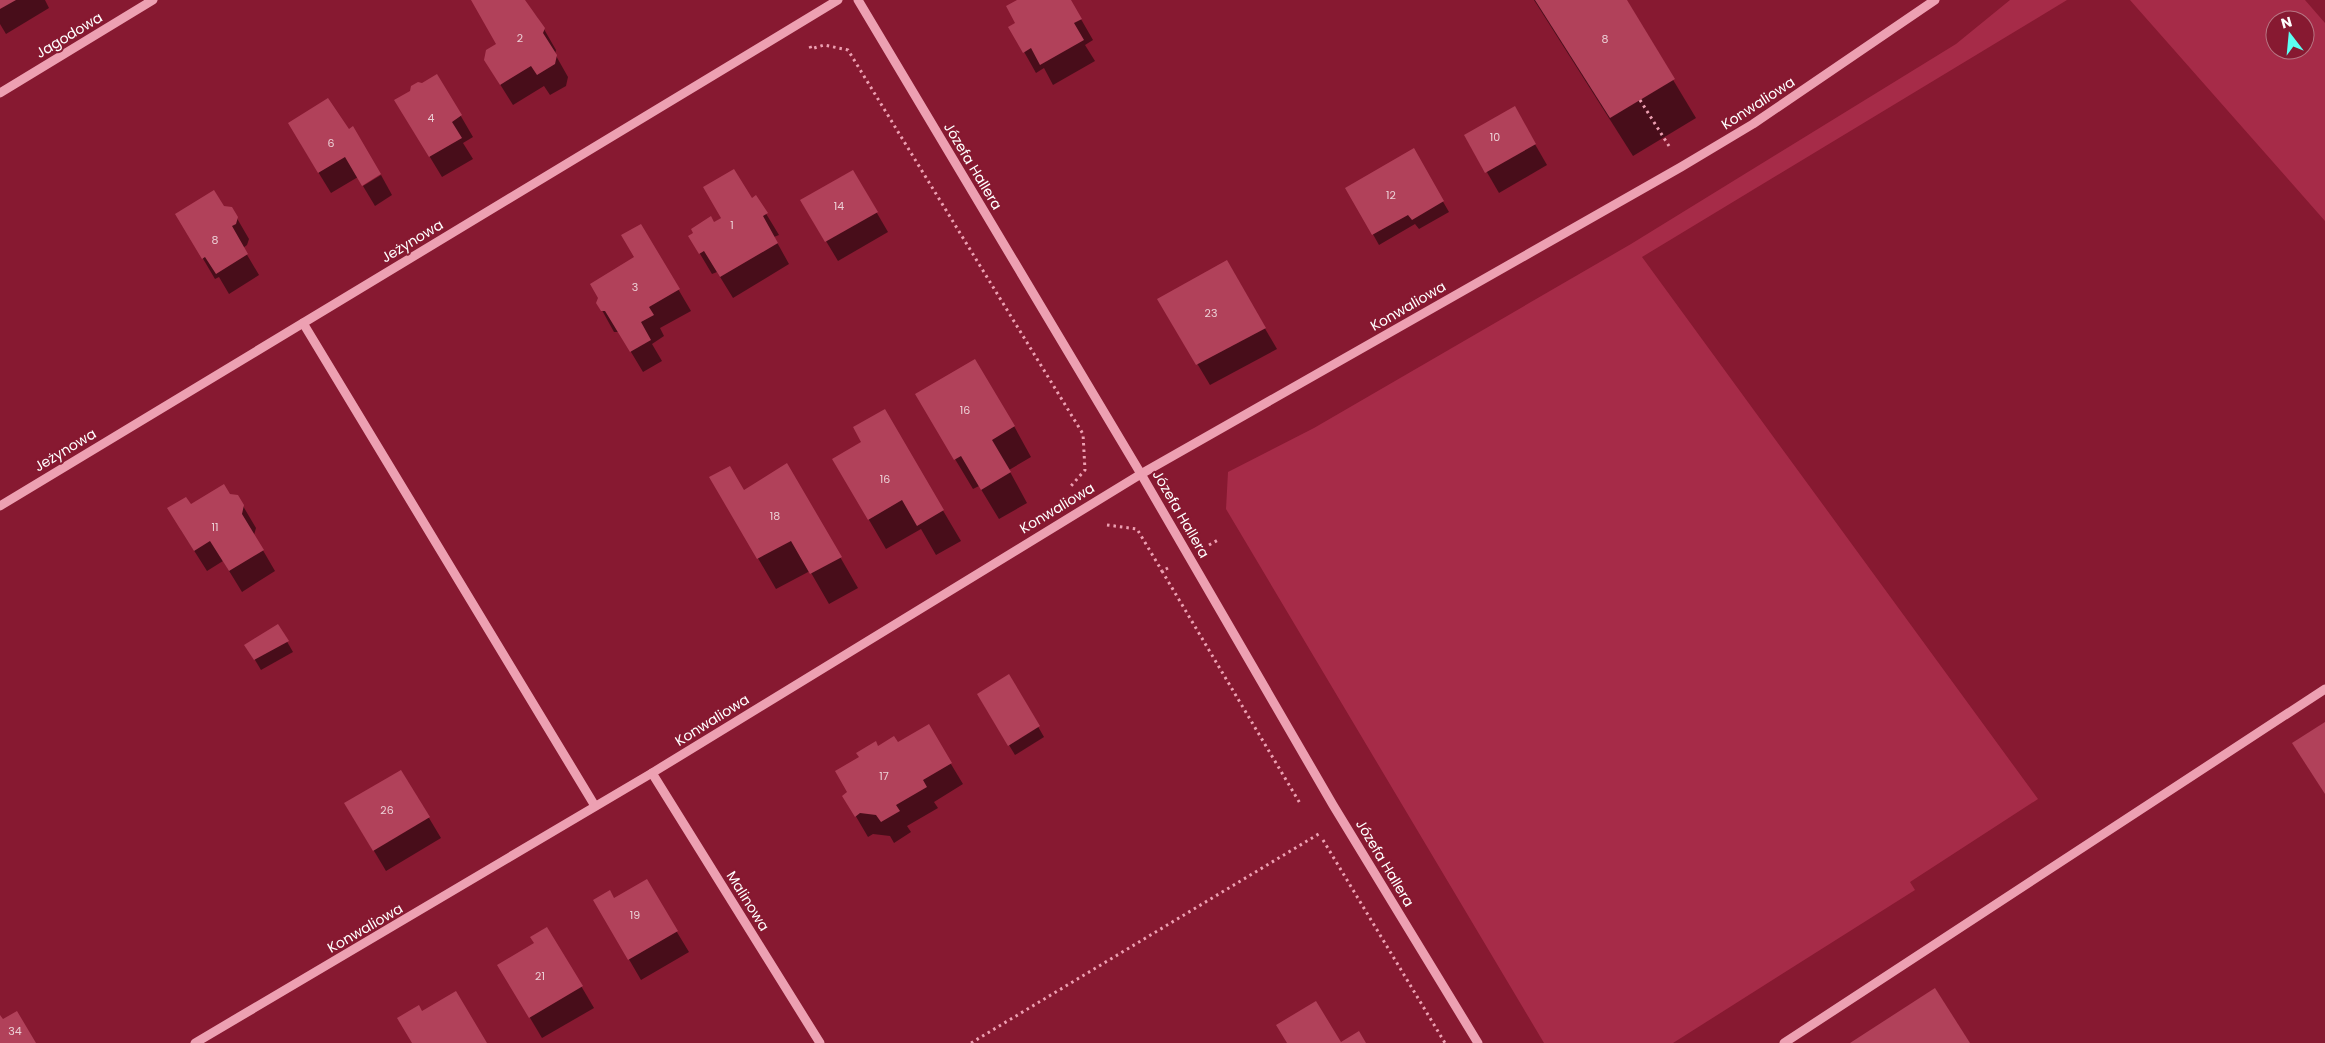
<svg xmlns="http://www.w3.org/2000/svg" width="2325" height="1043" font-family="Poppins,sans-serif">
  <style>
    .green { fill: #a62b48; fill-rule: evenodd }
    .shadow { fill: #0007 }
    .building { fill: #b1415a }
    .lines { fill: none; stroke-linecap: round; stroke-linejoin: round }
    .path { stroke: #eda0b2; stroke-width: 3; stroke-dasharray: 2.5 4; stroke-linecap: butt }
    .minor { stroke: #eda0b2; stroke-width: 9 }
    .labels { text-anchor: middle; dominant-baseline: central; stroke-width: 4; stroke-linejoin: round; paint-order: stroke }
    .number-label { font-size: 11px; fill: #ecd0d6 }
    .street-label { font-size: 14px; fill: #fff; stroke: #871931 }
  </style>
  <rect width="100%" height="100%" fill="#871931"/>
  <!-- green -->
  <g class="green">
    <path d="M2010 0H2067L1642 257 2038 799 1910 882 1915 890 1673 1043H1544L1226 509 1228 472 1314 428 1631 244 1956 44Z"/>
    <path d="M2130 0H2305L2325 23V221ZM2275 20H2305V50H2275Z"/>
  </g>
  <!-- shadow -->
  <g class="shadow">
    <path d="M0 0H45L49 8 6 34 0 24Z"/>
    <path d="M473 0H523L537 17 556 50 555 54 568 77 566 86 550 95 544 86 513 105 498 81V44Z"/>
    <path d="M1020 0H1070L1093 40 1085 45 1095 61 1053 85 1044 68 1036 73 1010 27 1017 23Z"/>
    <path d="M1534 0H1625L1696 118 1633 156Z"/>
    <path d="M437 75 473 137 463 143 473 159 442 177 408 121 422 85Z"/>
    <path d="M328 99 358 177 331 193 301 144Z"/>
    <path d="M1514 108 1547 165 1499 193 1466 136Z"/>
    <path d="M1413 150 1449 212 1419 229 1415 224 1379 245 1347 188Z"/>
    <path d="M853 172 888 232 838 261 802 201Z"/>
    <path d="M381 175 392 195 375 206 363 186Z"/>
    <path d="M756 197 779 235 774 237 789 264 733 298 717 272 712 274 690 237Z"/>
    <path d="M223 207 231 208 249 239 247 245 243 248 259 275 229 294 219 277 215 279 189 235Z"/>
    <path d="M641 226 691 311 660 328 664 336 652 344 662 361 643 372 619 332H614L598 303 636 258Z"/>
    <path d="M1226 262 1277 349 1210 385 1171 320Z"/>
    <path d="M884 411 961 541 936 555 921 529 886 549 834 460 863 442Z"/>
    <path d="M934 424 1014 426 1031 457 1009 470 1027 503 999 519 979 486 973 489Z"/>
    <path d="M787 465 858 588 829 604 810 571 776 589 711 478 743 492Z"/>
    <path d="M229 496 243 506 256 528 254 535 275 571 242 592 223 561 207 571 181 530 190 506Z"/>
    <path d="M278 626 293 652 261 670 252 655Z"/>
    <path d="M1009 676 1044 737 1015 755 978 694Z"/>
    <path d="M928 726 963 784 934 802 938 808 907 826 911 832 894 843 890 836 873 834 868 837 844 796 849 793 878 747 897 744Z"/>
    <path d="M346 804 429 818 441 838 386 871Z"/>
    <path d="M646 881 689 952 641 980 595 901 614 900Z"/>
    <path d="M547 928 594 1008 542 1038 511 986 535 943Z"/>
  </g>
  <!-- building -->
  <g class="building">
    <path d="M0 0H16L0 9Z"/>
    <path d="M471 0H525L545 28 543 33 557 55 555 64 537 75 531 66 500 85 484 60 486 50 496 44Z"/>
    <path d="M1017 0H1071L1082 19 1074 23 1084 40 1040 65 1031 48 1023 53 1008 27 1015 23 1006 6Z"/>
    <path d="M1535 0H1627L1675 79 1610 118Z"/>
    <path d="M437 74 462 115 452 122 462 138 429 157 394 100 410 91 411 86 418 82 422 83Z"/>
    <path d="M328 98 349 129 353 126 381 174 362 186 345 157 318 173 288 123Z"/>
    <path d="M1515 106 1536 144 1485 173 1464 135Z"/>
    <path d="M1414 148 1444 201 1412 220 1408 215 1372 235 1345 188Z"/>
    <path d="M734 169 752 198 756 195 768 213 763 216 778 243 720 277 704 251 699 254 688 236 693 233 691 229 711 216 714 222 721 218 703 187Z"/>
    <path d="M853 170 878 212 825 242 800 200Z"/>
    <path d="M214 190 224 206 232 207 238 217 236 224 232 226 248 254 216 274 205 257 202 259 175 214Z"/>
    <path d="M641 224 680 289 649 307 654 315 641 322 651 340 630 352 605 311H601L596 303 598 298 590 284 634 257 621 235Z"/>
    <path d="M1227 260 1266 328 1196 365 1157 299Z"/>
    <path d="M975 359 1015 426 992 440 1011 472 981 490 961 456 954 460 915 394Z"/>
    <path d="M885 409 944 510 917 526 902 500 868 520 832 459 861 442 853 427Z"/>
    <path d="M787 463 842 557 810 574 791 541 757 559 709 477 730 466 744 490Z"/>
    <path d="M224 484 230 494 238 495 244 505 242 514 264 550 229 571 210 541 194 551 167 508 186 497 191 504Z"/>
    <path d="M278 624 289 641 254 660 244 645Z"/>
    <path d="M1009 674 1040 726 1008 746 977 694Z"/>
    <path d="M2325 722V794L2292 743Z"/>
    <path d="M929 724 952 763 923 780 927 787 896 805 900 811 881 822 876 815 860 813 855 817 842 796 847 792 835 771 859 757 856 753 876 741 878 746 894 736 898 742Z"/>
    <path d="M401 770 430 817 373 851 344 803Z"/>
    <path d="M647 879 678 931 628 960 593 900 610 890 614 898Z"/>
    <path d="M547 927 583 986 529 1018 497 965 534 943 530 937Z"/>
    <path d="M1935 988 1970 1043H1850Z"/>
    <path d="M456 991 487 1043H412L397 1018 419 1005 422 1011Z"/>
    <path d="M1316 1001 1341 1042 1359 1031 1366 1043H1287L1276 1025Z"/>
    <path d="M17 1011 36 1043H0V1015L3 1019Z"/>
  </g>
  <g class="lines">
    <!-- path -->
    <g class="path">
      <path d="M810 46 811 49 824 45 848 50 1083 434 1085 470 1071 486"/>
      <path d="M1640 100 1669 146"/>
      <path d="M1107 525 1137 529 1162 571"/>
      <path d="M1209 545 1218 540"/>
      <path d="M1168 568 1162 571 1301 805"/>
      <path d="M1323 840 1445 1043"/>
      <path d="M971 1043 1322 832"/>
    </g>
    <!-- minor -->
    <g class="minor">
      <path d="M858 0 1141 474 1333 805 1478 1043"/>
      <path d="M0 93 153 0"/>
      <path d="M303 323 595 806"/>
      <path d="M0 506 838 0"/>
      <path d="M652 773 820 1043"/>
      <path d="M195 1043 652 773 1141 474 1681 167 1753 124 1935 0"/>
      <path d="M1784 1043 2325 689"/>
    </g>
  </g>
  <g class="labels">
    <!-- number labels -->
    <g class="number-label">
      <text x="520" y="38">2</text>
      <text x="1605" y="39">8</text>
      <text x="431" y="118">4</text>
      <text x="1495" y="137">10</text>
      <text x="331" y="143">6</text>
      <text x="1391" y="195">12</text>
      <text x="839" y="206">14</text>
      <text x="732" y="225">1</text>
      <text x="215" y="240">8</text>
      <text x="635" y="287">3</text>
      <text x="1211" y="313">23</text>
      <text x="965" y="410">16</text>
      <text x="885" y="479">16</text>
      <text x="775" y="516">18</text>
      <text x="215" y="527">11</text>
      <text x="884" y="776">17</text>
      <text x="387" y="810">26</text>
      <text x="635" y="915">19</text>
      <text x="540" y="976">21</text>
      <text x="15" y="1031">34</text>
    </g>
    <!-- street labels -->
    <g class="street-label">
      <text transform="translate(69 35) rotate(-31)">Jagodowa</text>
      <text transform="translate(1758 103) rotate(-33)">Konwaliowa</text>
      <text transform="translate(973 166) rotate(59)">Józefa Hallera</text>
      <text transform="translate(412 241) rotate(-31)">Jeżynowa</text>
      <text transform="translate(1408 306) rotate(-30)">Konwaliowa</text>
      <text transform="translate(65 450) rotate(-31)">Jeżynowa</text>
      <text transform="translate(1057 508) rotate(-31)">Konwaliowa</text>
      <text transform="translate(1181 514) rotate(60)">Józefa Hallera</text>
      <text transform="translate(712 720) rotate(-32)">Konwaliowa</text>
      <text transform="translate(1385 863) rotate(59)">Józefa Hallera</text>
      <text transform="translate(748 901) rotate(58)">Malinowa</text>
      <text transform="translate(365 928) rotate(-30)">Konwaliowa</text>
    </g>
  </g>
  <!-- north arrow -->
  <g transform="translate(2290 35) rotate(344)"><circle r="24" fill="#871931" stroke="#b77583"/>
  <path d="M0-4L9 19L0 12L-9 19Z" fill="#5cfff3"/>
  <text y="-8" font-size="14" font-weight="bold" text-anchor="middle" fill="#ffffff">N</text>
  </g>
</svg>
